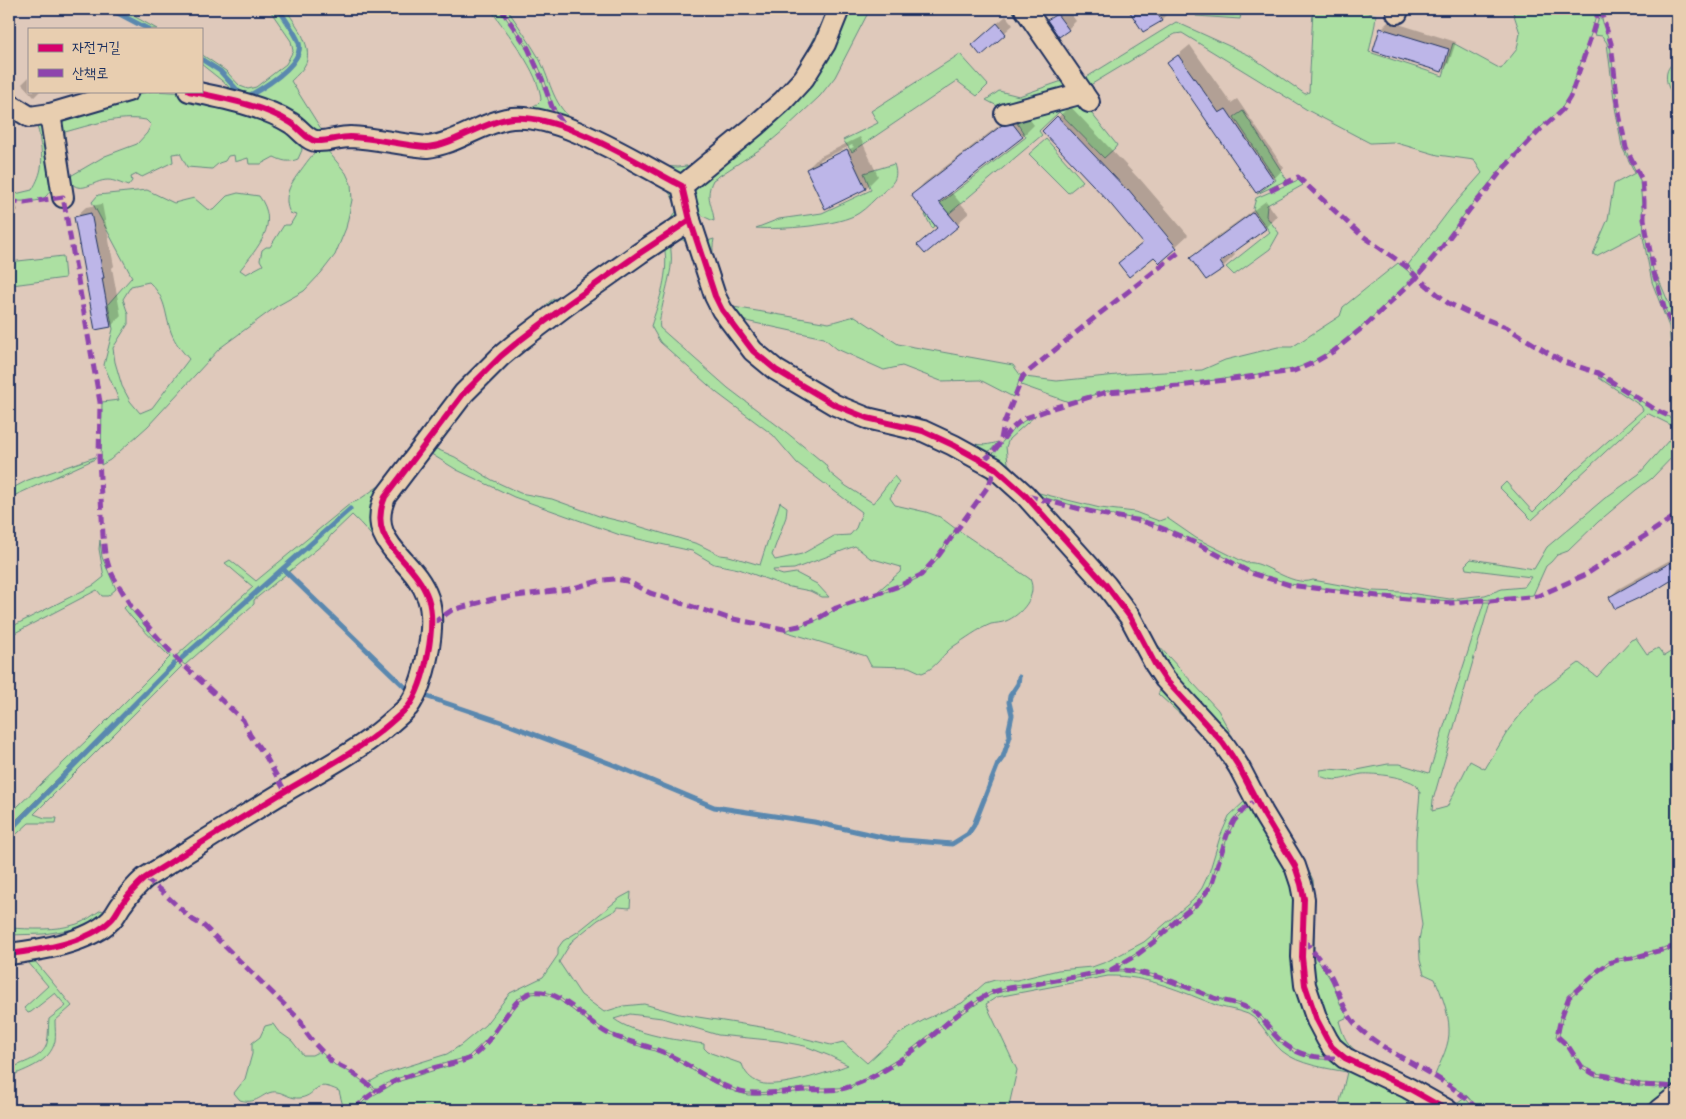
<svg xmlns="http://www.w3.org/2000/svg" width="1686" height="1119" font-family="Delius,'Poor Story',sans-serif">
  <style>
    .green { fill: #ace0a2; stroke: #648880; fill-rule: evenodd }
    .shadow { fill: #0003; fill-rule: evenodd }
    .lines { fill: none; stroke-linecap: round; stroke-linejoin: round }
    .stream { stroke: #5a88af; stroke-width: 5 }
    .building { fill: #bdb6e8; stroke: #1b2f5e }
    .minor-casing { stroke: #1b2f5e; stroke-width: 24 }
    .minor { stroke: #e8ceb0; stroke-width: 20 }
    .quiet { stroke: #8e44ad; stroke-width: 5; stroke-dasharray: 10 5; stroke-linecap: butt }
    .cycleway-casing { stroke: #e8ceb0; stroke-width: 9 }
    .cycleway { stroke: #d6006c; stroke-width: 6 }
  </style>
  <rect width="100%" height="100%" fill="#dfc9bb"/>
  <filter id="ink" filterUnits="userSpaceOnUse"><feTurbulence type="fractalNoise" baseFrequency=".02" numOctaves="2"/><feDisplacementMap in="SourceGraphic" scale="10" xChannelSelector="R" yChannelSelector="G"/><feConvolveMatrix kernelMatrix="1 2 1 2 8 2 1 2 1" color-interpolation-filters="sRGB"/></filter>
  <g filter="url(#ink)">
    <!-- green -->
    <g class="green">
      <path d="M113 9H121L157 29H151Z"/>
      <path d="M269 9H277C283 19 294 32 297 42 304 63 262 86 247 96L239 90 221 70 201 57V54L226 71 240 86 248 89 256 87 286 64 293 51 291 41Z"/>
      <path d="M280 9H286C294 23 313 44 306 63 303 70 297 75 291 81L323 132 388 134 418 140 439 139 483 120 505 112 528 109 537 104 541 100C540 73 506 31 490 9H500L527 49 541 79 551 108 558 122C524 114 507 113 473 128 459 134 447 142 431 144 414 145 398 138 382 136 359 134 336 137 314 137 305 132 300 124 292 120 263 104 229 98 198 91H201V89L237 97 226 84 201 64V60L220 72 237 92 247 98C262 89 298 69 301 50 302 40 286 18 280 9Z"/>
      <path d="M503 9H507C518 25 529 41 539 58 552 84 552 106 578 124L661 166 678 167 695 165 784 89 811 45 827 9H834L796 80 686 172 675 173 560 116C549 102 549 91 543 76 532 52 518 31 503 9Z"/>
      <path d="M842 9H870L835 77 820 96 784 130 765 146 713 180C704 198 713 204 714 221 692 213 689 202 699 181L778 112Z"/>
      <path d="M1011 9H1018L1070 87 1005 110 986 100 999 91 1019 96 1062 81Z"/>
      <path d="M1196 9H1202V12L1234 15 1235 9H1242L1240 19 1196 16Z"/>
      <path d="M1313 9H1354L1376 15 1375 24 1369 52 1443 76 1453 43 1501 69 1517 49 1520 33 1512 9H1562L1568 16 1571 9H1598L1591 34 1569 96 1561 109 1540 128 1501 169 1469 208 1442 245 1416 277 1408 265 1451 208 1482 173 1474 160 1438 155 1393 142 1370 143 1309 111 1182 33 1175 34 1087 87 1082 80 1176 22 1249 55 1305 94 1309 92Z"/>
      <path d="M1600 13 1610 44 1620 127 1625 149 1640 180 1644 231 1657 287 1664 311 1672 328 1677 366 1671 348 1669 327 1652 282 1642 232 1596 256 1593 254 1608 219 1614 184 1635 173 1622 147 1615 107 1607 43 1602 36 1594 35Z"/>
      <path d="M960 54 988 85 977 96 957 81 852 152 843 140 878 123 871 111Z"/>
      <path d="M1677 62V76L1675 83 1677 97C1665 91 1661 66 1677 62Z"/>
      <path d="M153 91 189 93 278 121 301 143 302 150 298 159C288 163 283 161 274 157L261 164H249L248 158 235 162 234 155 228 156 225 161 219 163 212 169 187 167 180 153 172 154 173 162 142 177 137 174 131 177 132 181 128 186C122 184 114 180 108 180 92 180 80 198 67 178L105 156 137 144 147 133 151 125 146 120C119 115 91 125 65 132L66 152 54 119 128 96Z"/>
      <path d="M1079 98 1117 145 1115 148 1104 158 1059 112 1039 131 1042 135 932 228 925 215 1026 137 1017 123 1044 106Z"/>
      <path d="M1243 111 1287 180 1257 194 1276 180 1234 117Z"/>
      <path d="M34 123 45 127C46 139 54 177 52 186 50 192 46 198 40 200 29 203 18 199 9 203V190L15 194 32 190C43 172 43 161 40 141 39 134 39 128 34 123Z"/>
      <path d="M511 123C528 123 544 126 560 131 571 134 582 140 592 144 617 155 677 179 680 209 680 215 675 221 672 226L573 296 530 329 473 378 379 496C363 534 389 548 410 574 425 594 429 618 426 642 423 663 418 685 405 703 382 736 320 766 285 788L284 785C303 773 322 761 341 748 353 741 366 735 377 726 417 696 436 634 414 587 407 571 391 559 380 546 371 535 363 525 352 515L331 535 327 541 254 600V604L185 665 180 661 351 509 179 659 176 656 253 587 225 563 230 560 256 581 351 503 357 501 379 486 396 468 462 384 485 361 540 317C545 305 550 297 564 297L668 222 676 212C675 205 674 199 670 194 654 169 577 136 547 129 535 126 522 124 510 126 480 130 457 153 428 155 416 156 405 152 394 150 372 144 349 142 327 150L346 173 351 184 352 200 346 228 335 255 321 273 304 291 277 306 220 348 148 426 110 460 101 465 102 402 119 400 104 365 113 329 108 304 132 277 92 202 98 195 147 190 174 203 194 198 207 209 213 210 227 196 238 193 259 196C280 224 258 247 240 270L246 274 263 265 260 260 262 250 266 247H270L284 225H290L296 215 290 213C283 198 289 186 298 174 305 165 313 152 323 145 333 138 374 141 387 144 401 147 413 152 428 150 449 148 462 137 481 130 490 126 501 125 511 123ZM149 282C167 299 164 312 171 332 175 343 182 351 189 359L152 408 140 413 130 401 122 386 115 362 113 348 128 324V314L123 299 131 286Z"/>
      <path d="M1046 139 1083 181 1068 193 1029 154Z"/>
      <path d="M894 164C899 179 893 183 882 193 874 199 867 208 859 213 840 226 779 230 756 228L779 219 822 213 871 190 864 173Z"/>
      <path d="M1298 180 1303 185 1267 205 1266 216 1279 233 1270 249 1234 275 1226 267 1270 232 1253 209 1256 198Z"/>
      <path d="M674 235H681L689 239 709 294 720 315 745 346 766 366 785 381 851 416 871 424 915 433 931 438 992 471 989 481 985 470 927 438 858 423 825 409 773 376 739 346 735 338 713 312 687 243 683 240 677 239 670 242C671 250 672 258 671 266 670 279 657 320 660 328L728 388 786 432 825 464 830 473 846 486 873 503 894 476 899 482 890 498 895 505 926 512 940 517 956 529C945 544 935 561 921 573 909 583 892 587 877 592L900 572 901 567 870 558 855 546 794 569 773 570 774 572 783 575 796 573 817 584 829 597H822L810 591 785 586 739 569 714 564 692 551 620 535 514 497 457 470 428 452C421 461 416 472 408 480 402 487 395 493 391 501 376 531 406 549 422 570 432 583 436 601 439 617L435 620 432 602 421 577 396 547 387 535 383 524V516L390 495 472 390 498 363 552 321ZM664 246C670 272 659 301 651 326L660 342 717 393 773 435 797 463 862 512 856 528 850 535 834 536 802 554 775 560 772 555 786 517 787 507 780 502 760 565 729 556 720 555 698 544 628 523 599 516 552 499 520 493 492 480 455 457 432 447 472 395 492 373 585 300Z"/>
      <path d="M714 239C709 262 722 287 733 307L829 323 855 316 898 344 1013 365 1021 376 1013 397 980 380 941 381 902 366 884 370 837 349 824 338 741 320C758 351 790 368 820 385 833 393 846 402 860 406 886 415 912 419 938 428 962 436 971 451 998 442L991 450 984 454 887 420 781 370 732 315 704 242Z"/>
      <path d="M63 256 65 278 12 285 13 292 9 293V262Z"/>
      <path d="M1398 263 1407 270 1414 278 1366 323 1333 350 1313 362 1294 369 1179 385 1107 391 1069 402 1021 385 1025 377 1057 381 1127 374 1202 370 1225 360 1278 347H1292L1340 316 1343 307Z"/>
      <path d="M1656 273 1676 320 1677 348 1675 328 1666 311Z"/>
      <path d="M1598 374 1655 410 1677 421V428L1647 413 1532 520 1500 488 1506 482 1533 512 1574 471 1643 410 1641 406 1599 378Z"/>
      <path d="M1036 415 1009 439 1006 447 1008 463 1029 488 1039 493 1100 508 1135 512 1159 521 1167 518 1196 538 1246 563C1264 559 1290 588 1313 580L1373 591 1402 592 1450 599 1485 595 1502 589 1524 587 1531 577 1466 569 1465 565 1471 559 1534 569 1547 547 1605 498 1639 474 1677 431V452L1651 479 1636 490 1598 522 1568 551 1557 555 1551 562 1546 566 1533 595 1490 600 1481 599 1451 601 1385 596 1290 584 1251 571 1200 544 1165 528 1142 520 1102 513 1027 493 988 459C1005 441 1012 424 1036 415Z"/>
      <path d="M95 457V459L9 498V490L28 480Z"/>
      <path d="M995 474 1011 486 1109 595 1129 622 1162 681 1217 741 1233 765 1252 801 1233 820 1226 834 1210 885 1197 902 1179 916 1155 940 1137 953 1111 969 1094 973 1015 986 989 993 948 1020 903 1056 870 1076 850 1086 838 1088H808L758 1093H748L737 1090 715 1080 668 1053 627 1040 606 1031 556 995 541 991 531 992 516 1000 493 1033 468 1057 425 1069 396 1079 377 1089 368 1083 386 1073 447 1054 461 1045 485 1025 510 993 543 977 558 955V948L563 941 579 931 620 898 631 892 630 908 618 907 616 910 598 920 572 941 559 962 581 995 604 1012 623 1006 644 1004 679 1014 780 1030 803 1038 831 1045 843 1042 867 1063 899 1034 926 1019 962 1003 985 983 995 980H1017L1058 970 1092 967 1106 962 1144 942 1193 900 1202 888 1209 873 1220 837 1229 816 1246 800V797L1229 764 1218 749 1158 694 1163 687 1148 665 1127 625 1107 596 1008 487 998 479 992 480ZM630 1014 662 1018 718 1035 779 1041 805 1046 830 1056 848 1065C831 1072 776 1089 760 1083 750 1079 745 1073 742 1064L708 1052 704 1048V1044C677 1040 636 1035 614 1019Z"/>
      <path d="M1031 498 1048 502 1054 515 1116 580 1128 597 1155 642 1218 710 1276 817 1307 867 1313 880 1314 895V951L1308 942 1293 855Z"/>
      <path d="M958 530 1030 579C1038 596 1021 615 1006 621 1001 623 996 623 991 624 978 629 965 639 954 646 942 654 937 668 922 673L909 667 871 666 866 656 784 631 817 620 836 609 900 587 922 576 940 556Z"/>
      <path d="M100 540 102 557 116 589 108 596H102L97 590 9 636V628L94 585 104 577 99 549Z"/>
      <path d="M1484 602H1490L1433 800 1432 811 1447 807 1470 761 1485 769 1509 729 1539 692 1579 663 1597 677 1631 640 1636 638 1647 654 1658 648 1664 656 1677 648V944L1631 957 1618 959 1609 962 1598 969 1568 996 1560 1017 1556 1037 1567 1047 1582 1068 1594 1076 1608 1077 1629 1084 1640 1086 1677 1088 1653 1110H1480L1467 1096 1435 1075C1441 1060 1450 1045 1449 1029 1449 1013 1441 993 1435 979L1424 974 1420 960 1419 940 1422 925 1416 881V839L1420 792C1419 791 1417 786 1416 785 1407 777 1374 773 1362 774 1344 777 1339 784 1320 776V770L1328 769 1352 771 1388 764H1400L1429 773Z"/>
      <path d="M127 605 151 633 177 660 9 827V817L18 806 88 739 170 657 132 618 124 608Z"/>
      <path d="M178 663 182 666 34 814 45 818H57L56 823H29L9 841V833Z"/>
      <path d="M1253 804 1283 850 1301 914 1329 1057C1307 1057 1289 1049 1275 1033 1267 1023 1260 1012 1248 1007 1237 1002 1226 1001 1215 997 1183 984 1151 970 1116 969L1156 942 1181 918 1199 904 1212 886 1228 835 1235 821 1246 809Z"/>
      <path d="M138 894 34 960 72 1006 55 1021C55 1028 56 1035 55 1041 50 1063 26 1069 9 1077V1069C21 1063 44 1058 47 1043 49 1035 48 1026 49 1019L66 1006 55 993 31 1012 28 1013 24 1008 48 986 23 956 43 953Z"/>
      <path d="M101 910 111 915 78 931 74 929 44 934 9 935V928C30 929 56 931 77 924 86 921 93 915 101 910Z"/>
      <path d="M1307 945 1332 981 1341 1006 1348 1017 1339 1021C1344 1038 1346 1044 1361 1055L1453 1102 1458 1103 1465 1098 1476 1110H1453L1364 1064 1322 1024Z"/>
      <path d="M1677 947V1085L1640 1083 1608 1075 1595 1073 1583 1066 1569 1046 1559 1036 1562 1018 1570 997 1600 971 1610 964 1618 961 1632 959Z"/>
      <path d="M1111 971H1122L1156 978 1248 1009 1260 1018 1279 1041 1296 1053 1321 1059 1341 1060 1440 1110H1338L1347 1072C1326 1068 1299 1065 1282 1051 1269 1040 1263 1022 1248 1014 1238 1010 1228 1009 1218 1006 1183 992 1146 975 1108 976L997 997 986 1004 1017 1070 1008 1110H355L365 1100 397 1082 470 1059 495 1034 518 1002 531 994 541 993 555 997 604 1033 627 1042 667 1055 714 1083 736 1092 748 1095H758L808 1091H838L850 1088 871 1078 904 1058 950 1022 990 995 1015 988 1095 975Z"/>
      <path d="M273 1024 278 1031 292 1041 303 1055H312L320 1051 335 1065 350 1072 375 1090 364 1098 353 1110H344L339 1091C312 1078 319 1095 300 1098 290 1099 285 1093 277 1092 263 1090 259 1106 240 1100L234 1093 245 1079 252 1054V1043L260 1037 265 1026Z"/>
    </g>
    <!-- shadow -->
    <g class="shadow">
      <path d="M1063 9H1067L1076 21 1068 29 1049 21Z"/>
      <path d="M1130 9H1172L1161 20 1144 31Z"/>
      <path d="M1204 9H1228L1225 11Z"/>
      <path d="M1006 16 1013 25 981 54V37Z"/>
      <path d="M1389 21 1456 42 1449 63 1442 71 1381 29Z"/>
      <path d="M1190 45 1231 103 1237 99 1284 168 1274 179 1256 191 1168 63Z"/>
      <path d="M29 77V91H40L34 97 22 84Z"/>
      <path d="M1070 106 1139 179H1140L1188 235 1160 261 1155 255 1120 263 1144 242 1109 200 1044 131Z"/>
      <path d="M1025 113 1034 125 1023 136 951 192 969 213 926 252 938 227 913 195 924 183 1014 114Z"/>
      <path d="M860 137 878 176 866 188 826 207 807 169 819 157ZM852 145 854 147 820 163V160Z"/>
      <path d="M14 201 18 210 9 219V203Z"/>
      <path d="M1266 201 1277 216 1265 228 1233 252 1235 255 1223 267 1192 258 1204 246Z"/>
      <path d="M102 204 114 266 112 268 121 316 111 326 75 217 86 207Z"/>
      <path d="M1677 556V576L1653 590 1610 597 1618 589Z"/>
      <path d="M9 1020 12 1027 9 1030Z"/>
    </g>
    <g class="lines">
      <!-- stream -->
      <g class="stream">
        <path d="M110 9 148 29"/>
        <path d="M201 59 220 71 238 91 247 97C263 88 304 64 299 43 296 33 284 18 279 9"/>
        <path d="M283 569 408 690"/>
        <path d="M182 658 350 509"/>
        <path d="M422 695 502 722 614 765 714 807 814 822 891 839 952 844 968 834 974 825 998 764 1003 757 1010 736 1009 729 1012 715 1009 702 1010 696 1018 684 1019 677"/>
        <path d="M9 831 174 664"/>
      </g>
    </g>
    <!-- building -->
    <g class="building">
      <path d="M1128 9H1154L1162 21 1143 32Z"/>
      <path d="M1057 14 1069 30 1059 37 1047 20Z"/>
      <path d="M997 23 1006 34 981 56 972 45Z"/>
      <path d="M1380 28 1449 49 1442 72 1373 51Z"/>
      <path d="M1178 55 1219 113 1226 109 1274 180 1256 193 1167 63Z"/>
      <path d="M1057 116 1127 190 1128 189 1177 248 1160 263 1154 257 1129 277 1118 263 1143 243 1108 201 1042 131Z"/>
      <path d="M1013 124 1023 137 939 202 959 226 925 254 917 245 937 228 911 195 1002 125Z"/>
      <path d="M847 149 866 189 825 209 806 169Z"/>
      <path d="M1253 212 1266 229 1220 262 1224 268 1206 280 1190 258Z"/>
      <path d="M91 213 104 278H102L111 327 95 330 74 217Z"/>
      <path d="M1677 559V577L1654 591 1615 609 1609 597Z"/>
    </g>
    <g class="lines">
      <!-- minor casing -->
      <g class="minor-casing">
        <g id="minor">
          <path d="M1025 9 1089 102"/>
          <path d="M1397 13 1398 9"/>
          <path d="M189 91C222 98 262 105 291 123 299 128 307 140 316 141 327 142 339 137 350 137 376 138 401 145 427 147 455 144 478 125 506 119 556 109 638 164 682 186L690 220 715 296 722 310 753 351 776 370 835 405 867 418 923 431 953 445 995 468 1025 495 1106 585 1130 617 1155 664 1165 679 1223 743 1232 756 1239 767 1263 813 1295 866 1301 884 1304 899 1302 957 1305 985 1317 1020 1327 1039 1332 1047 1345 1058 1408 1088 1447 1110"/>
          <path d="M9 104 30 117 50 114 128 91"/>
          <path d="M50 114 63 197"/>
          <path d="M1005 114 1083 93"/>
          <path d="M682 186 755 126 783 101 804 78 825 44 839 9"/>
          <path d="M9 954C40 950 88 943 111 920 116 915 118 909 122 904 129 894 136 886 145 878 192 849 239 819 287 790 321 770 358 751 388 725 395 719 402 713 408 707 425 684 437 625 428 598 414 557 365 545 385 497L464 393 501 356 519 341 568 304 640 253 690 220"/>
          <path d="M1659 1110 1677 1096"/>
        </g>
      </g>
      <!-- minor -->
      <use href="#minor" class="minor"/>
      <!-- quiet -->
      <g class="quiet">
        <path d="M501 9 528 48 542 79 552 107 565 127"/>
        <path d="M1600 9 1611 43 1619 113 1626 148 1642 180 1644 201V219L1654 273 1665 311 1674 328 1677 355"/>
        <path d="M1270 191 1298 177 1360 234 1407 267 1417 277 1448 303 1467 312 1506 327 1561 361 1598 373 1656 410 1677 420"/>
        <path d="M9 204 15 202 24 203 63 197 100 402 99 458 103 536 105 554 109 567 113 576 131 606 152 631 178 660 243 720 250 735 266 757 285 791"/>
        <path d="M1001 439 1004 423 1023 376 1099 314 1182 250"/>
        <path d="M983 461 994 451 1009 431 1023 419 1056 407 1107 392 1179 386 1294 371 1313 363 1334 351 1367 324 1417 277 1443 246 1470 209 1486 191 1502 170 1541 129 1562 110 1570 97 1592 34 1599 9"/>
        <path d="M1027 496 1101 514 1142 521 1164 529 1200 545 1251 573 1290 585 1385 597 1451 603 1481 600 1490 601 1538 596 1585 575 1677 515"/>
        <path d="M431 621H436L452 610 493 599 569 589 603 580 615 579 627 581 650 593 728 618 784 629 799 626 817 619 836 608 899 586 921 575 939 555 989 485 995 468"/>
        <path d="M145 878 160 890 193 920 204 926 301 1021 304 1030 314 1043 332 1062 350 1071 377 1091"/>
        <path d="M1304 939C1313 953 1326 965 1333 980 1342 999 1344 1014 1361 1030 1397 1061 1446 1075 1478 1110"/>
        <path d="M1677 946 1632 958 1618 960 1609 963 1599 970 1569 997 1561 1018 1557 1036 1568 1046 1582 1067 1594 1074 1608 1076 1640 1085 1677 1087"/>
        <path d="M1111 970 1138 954 1155 941 1180 917 1198 903 1211 886 1227 835 1234 821 1245 808 1256 800"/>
        <path d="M354 1110C375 1086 407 1075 437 1067 448 1064 460 1063 470 1058 493 1044 510 999 530 993 557 985 585 1021 607 1033 626 1042 647 1045 665 1053 698 1068 724 1095 762 1093 777 1093 792 1091 807 1090 822 1089 837 1092 851 1086 881 1076 908 1055 932 1036 950 1021 969 1003 991 993 1003 988 1016 987 1029 985 1042 983 1055 980 1068 978 1085 976 1107 969 1123 970 1155 973 1184 986 1214 998 1226 1002 1240 1003 1251 1010 1261 1016 1267 1025 1274 1034 1295 1058 1316 1058 1345 1058"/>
      </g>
      <!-- cycleway casing -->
      <g class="cycleway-casing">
        <g id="cycleway">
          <path d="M189 91C222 98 262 105 291 123 299 128 307 140 316 141 327 142 339 137 350 137 376 138 401 145 427 147 455 144 478 125 506 119 556 109 638 164 682 186L690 220 715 296 722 310 753 351 776 370 835 405 867 418 923 431 953 445 995 468 1025 495 1106 585 1130 617 1155 664 1165 679 1223 743 1232 756 1239 767 1263 813 1295 866 1301 884 1304 899 1302 957 1305 985 1317 1020 1327 1039 1332 1047 1345 1058 1408 1088 1447 1110"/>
          <path d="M9 954C40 950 88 943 111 920 116 915 118 909 122 904 129 894 136 886 145 878 192 849 239 819 287 790 321 770 358 751 388 725 395 719 402 713 408 707 425 684 437 625 428 598 414 557 365 545 385 497L464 393 501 356 519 341 568 304 640 253 690 220"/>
        </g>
      </g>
      <!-- cycleway -->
      <use href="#cycleway" class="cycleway"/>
    </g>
  </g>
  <!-- margin -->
  <rect width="1686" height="1119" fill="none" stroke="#e8ceb0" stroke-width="30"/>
  <rect x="15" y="15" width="1656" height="1089" fill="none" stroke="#1b2f5e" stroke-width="2" filter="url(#ink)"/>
  <!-- legend -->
  <rect x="28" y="28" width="175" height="65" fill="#e8ceb0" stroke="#968e8f"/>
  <rect x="38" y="44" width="25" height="8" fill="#d6006c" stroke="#968e8f"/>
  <text x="72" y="52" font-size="15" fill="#1b2f5e">자전거길</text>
  <rect x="38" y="69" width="25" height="8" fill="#8e44ad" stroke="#968e8f"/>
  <text x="72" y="78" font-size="15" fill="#1b2f5e">산책로</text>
</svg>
